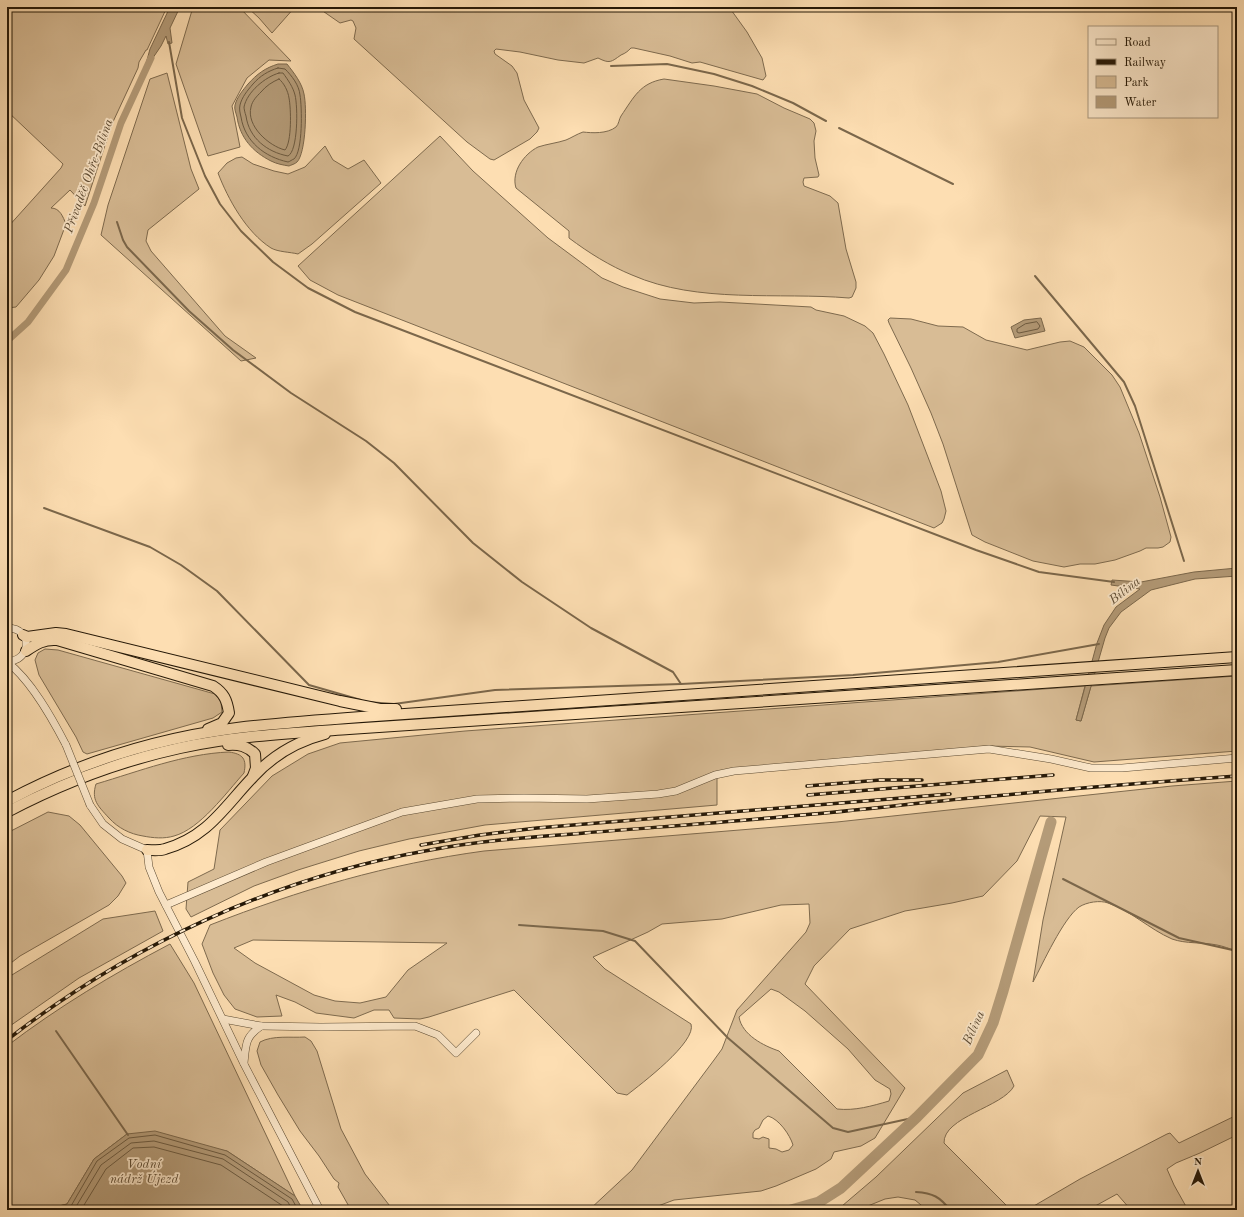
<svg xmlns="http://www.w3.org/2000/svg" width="1244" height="1217" font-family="'Old Standard TT',serif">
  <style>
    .green { fill: #d8bc95; stroke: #7e6a4e; fill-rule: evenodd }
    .water { fill: #b49b78; stroke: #7b674b }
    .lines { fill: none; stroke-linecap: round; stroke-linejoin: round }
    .shore { stroke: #6c5a40; stroke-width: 1 }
    .stream { stroke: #7b674b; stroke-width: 2 }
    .canal { stroke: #b49b78; stroke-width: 7 }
    .river { stroke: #b49b78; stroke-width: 11 }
    .minor-casing { stroke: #5b4a32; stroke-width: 8 }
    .highway-casing { stroke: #251807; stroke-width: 12 }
    .minor { stroke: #feeacd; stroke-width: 7 }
    .highway { stroke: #fddeb2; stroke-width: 10 }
    .rail-casing { stroke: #251807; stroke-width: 3.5 }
    .rail { stroke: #feeacd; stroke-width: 2; stroke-dasharray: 6; stroke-linecap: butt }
    .minor-bridge-casing { stroke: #5b4a32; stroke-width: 8; stroke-linecap: butt }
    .minor-bridge { stroke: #feeacd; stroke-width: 7 }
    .labels { text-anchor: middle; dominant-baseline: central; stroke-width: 3.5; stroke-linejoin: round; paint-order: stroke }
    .water-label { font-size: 13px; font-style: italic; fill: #5e4c34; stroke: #feeacd }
  </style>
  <rect width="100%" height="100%" fill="#fddeb2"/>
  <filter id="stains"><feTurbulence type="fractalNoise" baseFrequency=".005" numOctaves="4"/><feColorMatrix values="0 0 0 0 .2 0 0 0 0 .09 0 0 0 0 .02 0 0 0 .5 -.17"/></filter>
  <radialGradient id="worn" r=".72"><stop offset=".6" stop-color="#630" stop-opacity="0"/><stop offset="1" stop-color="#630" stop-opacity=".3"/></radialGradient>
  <!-- green -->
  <g class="green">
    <path d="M7 7H167L147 50H146L139 62 138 68 112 124 85 206 70 190 51 208C60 208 63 217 66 224L54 256 39 280 16 307 7 308V228L61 168 63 164 7 111Z"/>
    <path d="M193 7H239L291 61 269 60 247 78 232 106 240 147 208 156 176 64Z"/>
    <path d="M247 7H295L272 33 259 18Z"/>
    <path d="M317 7H729L747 32 762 58 766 76 763 80 700 62 692 63 670 56 634 48H631C628 51 626 53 621 55 611 62 610 64 598 58L584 63 558 60 520 52 496 49 494 51 495 54 512 66 517 73 524 100 539 128 537 132 530 139 494 160 490 159 467 142 354 39 356 28 353 21 351 20 340 23Z"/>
    <path d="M167 73 191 169 199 189 148 230 146 241 151 251 225 336 256 358 241 361 101 235 108 205 150 79Z"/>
    <path d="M664 79 714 86 757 94 784 108 810 119 814 123 816 131 814 141 815 158 819 175 818 177 804 178 803 182 804 186 830 196 838 203 846 249 856 282V288L852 297 849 298C778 292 698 304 632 275 610 266 589 253 569 238V231L516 188C511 172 524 154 538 147 547 144 557 143 566 140 571 138 577 134 583 132 592 133 607 134 616 127 619 124 619 119 621 116 634 97 640 83 664 79Z"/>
    <path d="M440 136 473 171 548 238 602 278 623 287 660 299 694 303 720 302 811 307 816 310 844 316 865 326 873 333 884 354 908 405 941 491 946 511 944 519 942 523 934 528 338 295 310 280 298 266Z"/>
    <path d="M325 146 333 160 348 169 364 160 381 183 312 244 298 254C290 252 278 252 271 248 246 232 228 199 218 173L227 163 236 158 242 157 253 164 274 171 288 174 305 167Z"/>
    <path d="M890 318 911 319 938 326 963 327 986 340 1027 350 1060 342 1070 341 1084 347 1112 375 1120 387 1139 433 1160 497 1171 537 1170 542 1163 547 1158 548H1146L1140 551 1115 560 1095 564H1080L1064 567 1033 561 985 542 972 535 943 444 931 413 911 368 889 323 888 320Z"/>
    <path d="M45 649 58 650 215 694 221 702 222 712 213 718 87 754 83 752 76 737 39 675 35 660 38 653Z"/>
    <path d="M1237 676V751L1094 762 1030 747 987 746 717 772V805L485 825 409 839 359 851 298 870 254 886 191 917 186 909 188 882 214 869 220 830 272 776 308 754 340 743 465 731 1085 686 1076 720 1081 721 1091 686Z"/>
    <path d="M229 752C243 754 247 759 244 773 226 793 200 829 174 836 164 839 153 838 143 836 130 834 118 828 109 818 98 806 91 800 96 784 140 771 183 754 229 752Z"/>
    <path d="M1237 781V951C1230 949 1223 946 1217 945 1202 942 1186 944 1172 939 1149 929 1130 910 1108 903 1100 900 1087 902 1079 907 1063 919 1043 963 1033 982L1043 920 1066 817 1040 816 1017 861 983 896 952 903 905 911 850 929 814 966 805 984 905 1088 875 1138 861 1146 834 1152 831 1159 816 1169 776 1186 761 1191 674 1200 658 1206 652 1210H589L632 1170 714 1060 722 1049 737 1010 806 932 810 923 809 904 781 905 722 919 662 924 648 932 593 957 605 969 691 1024C697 1042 641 1084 627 1095L617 1093 514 990 429 1017 420 1019 394 1018 389 1010H374L354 1018 316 1013 295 1002 276 995 282 1016 257 1017 235 1009 224 995 213 973 202 944 210 925C299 890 388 864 484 851L837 822 1172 786ZM253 940 447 943 408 970 386 997 360 1003 335 1001 314 995 255 963 234 948ZM771 989 779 992 805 1011 848 1049 875 1080 890 1089 891 1094 889 1101C872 1106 855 1111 837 1109L779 1051C764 1046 742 1035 739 1017ZM768 1116C779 1119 790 1135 793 1145L789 1150 782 1152 776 1149 769 1148V1139L763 1137 759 1139 753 1138V1133L755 1130 759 1128 763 1120Z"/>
    <path d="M48 812 69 816 80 825 122 876 126 883 118 896 109 905 20 956 7 966V833Z"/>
    <path d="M155 911 163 931 79 978 7 1028V978L103 919Z"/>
    <path d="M170 944 194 983 295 1196 227 1151 127 1134 94 1159 67 1204 43 1210H7V1046C58 1007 113 974 170 944Z"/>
    <path d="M305 1037 311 1041 317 1051 341 1129 365 1174 393 1210H351L338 1187 339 1183 334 1179 319 1156 300 1131 278 1095 261 1065 257 1051 260 1042C273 1035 291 1038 305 1037Z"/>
    <path d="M1007 1070 1014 1086C1003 1107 943 1117 944 1143L1011 1210H927L915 1200 898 1197 885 1199 858 1210H833L842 1206 876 1177 963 1093Z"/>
    <path d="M1237 1115V1135L1200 1153 1176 1163 1167 1169 1174 1185 1188 1210H1131L1117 1194 1088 1210H1027L1080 1179 1167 1134 1170 1133 1179 1143Z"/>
  </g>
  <!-- water -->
  <g class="water">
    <path d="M170 7H180L170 28 172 43 168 44 166 36 161 46 144 71 150 49Z"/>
    <path d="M278 64H287C294 73 302 83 304 94 307 107 306 153 297 162 295 164 291 165 289 166 283 165 277 164 271 161 253 152 240 138 237 117 236 113 234 109 235 105 237 97 243 90 248 84 257 74 265 68 278 64Z"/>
    <path d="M1041 318 1045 331 1015 338 1011 327 1024 320Z"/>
    <path d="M1237 568V576L1195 579 1151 590 1121 612 1109 628 1105 638 1081 721 1076 720 1097 643 1104 625 1116 607 1140 589 1111 585 1112 580 1141 582 1194 572Z"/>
    <path d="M155 1131 227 1151 295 1196 303 1210H43L67 1204 94 1159 127 1134Z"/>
  </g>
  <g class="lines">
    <!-- shore -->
    <g class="shore">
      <path d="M278 68 285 69C292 76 299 85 300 95 302 107 303 151 294 159 293 159 289 162 288 162 265 157 245 142 241 117 240 113 239 109 240 105 242 97 247 91 253 84 260 76 268 71 278 68Z"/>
      <path d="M279 73H283C288 80 293 87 295 95 298 107 298 151 288 156 267 152 249 138 246 116 245 113 244 109 244 107 247 92 265 77 279 73Z"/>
      <path d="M279 79C284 83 288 91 289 98 291 108 292 142 285 150 269 146 246 126 251 107 252 101 257 96 261 92 266 86 272 82 279 79Z"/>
      <path d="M1037 322 1040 326 1038 329 1019 333 1017 332V329L1025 324Z"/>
      <path d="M60 1210 71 1206 97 1161 129 1138 155 1135 225 1155 292 1199 298 1210"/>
      <path d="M74 1210 101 1165 131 1143 154 1141 223 1159 288 1202 292 1210"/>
      <path d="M81 1210 106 1169 133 1148 154 1147 221 1165 283 1206 286 1210"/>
    </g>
    <!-- stream -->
    <g class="stream">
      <path d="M169 42 182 118 205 176 220 204 241 231 273 262 308 288 355 312 976 550 1039 572 1114 582"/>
      <path d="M611 66 667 64 714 74 752 86 793 103 826 121"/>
      <path d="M839 128 953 184"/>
      <path d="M117 222 123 240 127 247 189 311 233 350 291 393 366 441 394 463 473 543 522 582 591 628 673 672 681 684 853 675 998 662 1099 644"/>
      <path d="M1035 276 1124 382 1135 406 1184 561"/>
      <path d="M44 508 150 547 181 565 217 591 309 685 361 700"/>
      <path d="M367 702 394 704 495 690 681 684"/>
      <path d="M1063 879 1179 938 1237 951"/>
      <path d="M519 925 603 931 635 941 728 1038 833 1128 848 1132 917 1117"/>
      <path d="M56 1031 128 1135"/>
      <path d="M916 1192C933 1193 940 1197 950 1210"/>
    </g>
    <!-- canal -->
    <path class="canal" d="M7 341 28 322 66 270 94 203 121 123 151 58"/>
    <!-- river -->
    <path class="river" d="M791 1210 819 1202 841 1188 917 1117 978 1055 993 1023 1003 991 1051 822"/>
    <!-- minor casing -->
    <g class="minor-casing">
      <g id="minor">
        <path d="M7 627C11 629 15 628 19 631 34 641 24 663 7 661"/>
        <path d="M7 662C31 680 52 718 66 745"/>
        <path d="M90 805 103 824 122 839 147 850 149 867 159 892 195 962 244 1064 320 1210"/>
        <path d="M166 905 266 862 402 812 477 799 524 798 587 799 658 794 676 791 715 775 734 771 989 749 1051 759 1091 768H1122L1237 758"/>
        <path d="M223 1019 261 1026C245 1037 246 1044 244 1063"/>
        <path d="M261 1026 321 1027 415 1026 438 1035 456 1053 476 1033"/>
      </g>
    </g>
    <!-- highway casing -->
    <g class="highway-casing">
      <g id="highway">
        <path d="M23 635 27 637 56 633 66 634 340 701 380 709H396"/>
        <path d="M26 651C36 644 44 639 57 640L213 686C224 693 227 700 229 713L222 723 208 729"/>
        <path d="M228 745C239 744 247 746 255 754L256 768 253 776"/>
        <path d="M7 801C78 763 158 738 237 728 279 723 320 720 361 717L1237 657"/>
        <path d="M7 812C60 784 121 761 180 748 235 736 292 733 349 729L1237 670"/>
        <path d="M147 850C153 850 160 851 165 849 208 837 225 806 253 777 272 756 298 741 325 734"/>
      </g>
    </g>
    <!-- minor -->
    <use href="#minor" class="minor"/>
    <!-- highway -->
    <use href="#highway" class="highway"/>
    <!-- rail casing -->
    <g class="rail-casing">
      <g id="rail">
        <path d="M807 786 880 780H922"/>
        <path d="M808 795 1053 775"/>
        <path d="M421 845 480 835 537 828 950 794"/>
        <path d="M7 1040C128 946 274 878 425 851 477 841 531 837 584 833 657 827 729 822 802 815 866 810 930 801 994 796 1075 788 1156 782 1237 776"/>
      </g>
    </g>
    <!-- rail -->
    <use href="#rail" class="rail"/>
    <!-- minor-bridge casing -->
    <g class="minor-bridge-casing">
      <path id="minor-bridge" d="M66 745 90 805"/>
    </g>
    <!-- minor-bridge -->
    <use href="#minor-bridge" class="minor-bridge"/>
  </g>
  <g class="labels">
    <!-- water labels -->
    <g class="water-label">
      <text transform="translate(89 176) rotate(-70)">Přivaděč Ohře-Bílina</text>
      <text transform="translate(1125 591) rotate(-38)">Bílina</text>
      <text transform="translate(974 1028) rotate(-66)">Bílina</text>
      <text x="144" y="1164">Vodní<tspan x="144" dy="15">nádrž Újezd</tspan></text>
    </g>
  </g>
  <!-- margin -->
  <rect width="1244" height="1217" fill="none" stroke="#fddeb2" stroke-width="24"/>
  <rect x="8" y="8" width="1228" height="1201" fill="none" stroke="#251807" stroke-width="2"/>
  <rect x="12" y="12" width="1220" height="1193" fill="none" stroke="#251807"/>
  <!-- legend -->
  <rect x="1088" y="26" width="130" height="92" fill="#feeacd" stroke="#a7967e"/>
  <rect x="1096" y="39" width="20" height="6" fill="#feeacd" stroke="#a7967e"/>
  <text x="1124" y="46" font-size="12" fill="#251807">Road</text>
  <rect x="1096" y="59" width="20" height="6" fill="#251807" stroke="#a7967e"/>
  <text x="1124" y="66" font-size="12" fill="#251807">Railway</text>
  <rect x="1096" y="76" width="20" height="12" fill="#d8bc95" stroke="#a7967e"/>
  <text x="1124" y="86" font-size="12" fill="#251807">Park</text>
  <rect x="1096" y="96" width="20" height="12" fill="#b49b78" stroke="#a7967e"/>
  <text x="1124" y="106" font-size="12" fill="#251807">Water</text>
  <!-- north arrow -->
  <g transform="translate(1198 1171)" stroke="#feeacd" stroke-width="3" paint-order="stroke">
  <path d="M0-3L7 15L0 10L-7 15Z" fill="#251807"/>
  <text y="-6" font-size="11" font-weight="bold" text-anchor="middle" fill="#251807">N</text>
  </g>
  <rect width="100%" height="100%" filter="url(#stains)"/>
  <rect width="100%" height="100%" fill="url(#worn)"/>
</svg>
